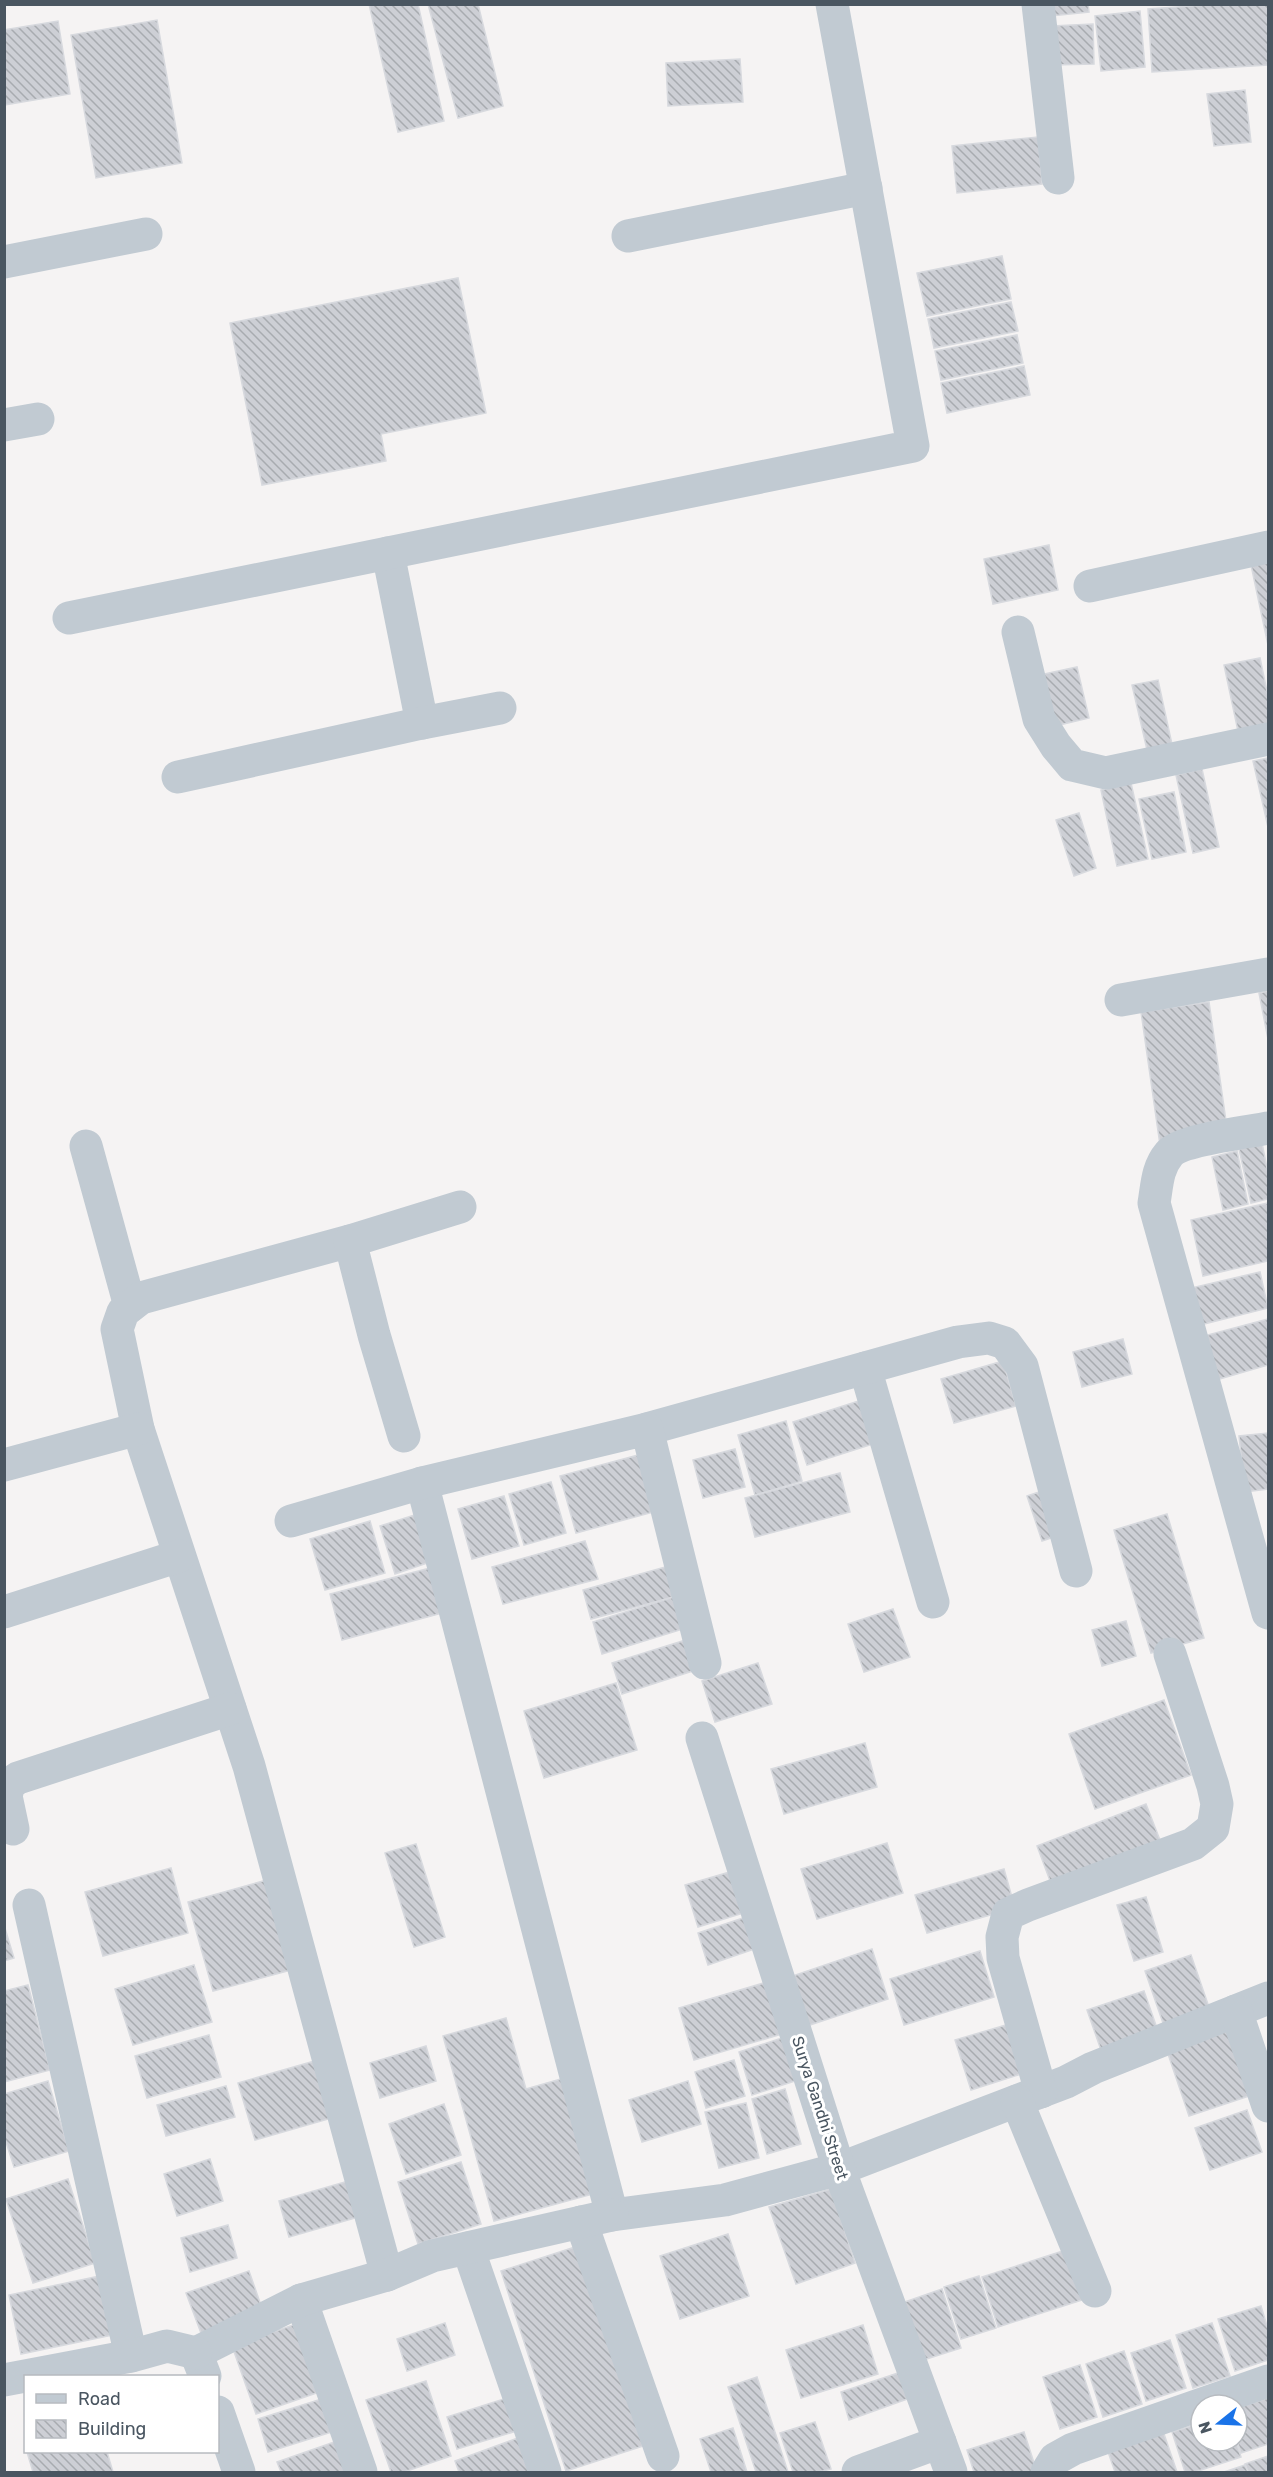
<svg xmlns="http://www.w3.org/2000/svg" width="1273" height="2477" font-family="Rubik,sans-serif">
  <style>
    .building { fill: url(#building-back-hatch); stroke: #d7d9de; stroke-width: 1.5 }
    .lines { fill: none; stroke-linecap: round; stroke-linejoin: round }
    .minor { stroke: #c1cad2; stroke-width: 33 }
    .labels { text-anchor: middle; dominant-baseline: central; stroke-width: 6; stroke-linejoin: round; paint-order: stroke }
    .street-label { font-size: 16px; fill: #4a5661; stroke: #fff }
  </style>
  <defs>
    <pattern id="building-back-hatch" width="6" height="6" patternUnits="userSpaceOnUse" patternTransform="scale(1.5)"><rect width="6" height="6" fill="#cdcfd5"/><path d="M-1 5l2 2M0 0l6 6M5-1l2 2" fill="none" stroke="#a8abb0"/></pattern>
  </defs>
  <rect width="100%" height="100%" fill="#f5f3f3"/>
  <!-- building -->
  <g class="building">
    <path d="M369 4H418L444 121 398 132Z"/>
    <path d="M428 4H478L503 106 458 118Z"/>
    <path d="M1049 4H1088L1089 12 1051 16Z"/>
    <path d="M1221 4H1268V65L1152 72 1148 9Z"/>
    <path d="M1140 11 1145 67 1101 71 1095 16Z"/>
    <path d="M157 20 182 163 96 178 71 35Z"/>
    <path d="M58 21 70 94 4 105V30Z"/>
    <path d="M1093 24 1094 64 1053 65 1052 26Z"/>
    <path d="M740 59 743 102 668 106 666 63Z"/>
    <path d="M1245 90 1251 142 1214 146 1207 94Z"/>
    <path d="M1038 137 1042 184 957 193 952 146Z"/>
    <path d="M1002 256 1011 299 927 316 917 273Z"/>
    <path d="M458 278 486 413 381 434 386 461 262 485 230 323Z"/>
    <path d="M1011 302 1018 331 934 348 928 319Z"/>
    <path d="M1017 335 1023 363 941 380 935 351Z"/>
    <path d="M1024 366 1030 395 947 413 941 383Z"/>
    <path d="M1049 545 1058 590 993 604 984 559Z"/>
    <path d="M1268 562V645L1251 565Z"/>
    <path d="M1260 658 1268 696V724L1238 731 1224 665Z"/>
    <path d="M1077 667 1089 718 1055 726 1044 674Z"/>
    <path d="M1158 680 1173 749 1148 754 1132 685Z"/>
    <path d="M1268 758V827L1253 761Z"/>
    <path d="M1202 769 1219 847 1193 853 1176 775Z"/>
    <path d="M1131 783 1148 859 1117 866 1101 790Z"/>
    <path d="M1174 792 1186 852 1152 859 1139 799Z"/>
    <path d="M1079 813 1096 868 1074 876 1056 820Z"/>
    <path d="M1268 991V1039L1259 993Z"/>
    <path d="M1209 1002 1228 1135 1160 1145 1141 1012Z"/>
    <path d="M1262 1143 1268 1173V1199L1251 1203 1239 1149Z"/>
    <path d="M1237 1151 1248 1204 1223 1210 1212 1157Z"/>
    <path d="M1268 1203V1261L1203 1276 1191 1220Z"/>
    <path d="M1260 1272 1268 1308 1196 1326 1187 1289Z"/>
    <path d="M1268 1319V1365L1216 1380 1204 1336Z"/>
    <path d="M1123 1339 1132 1374 1082 1387 1073 1352Z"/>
    <path d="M1003 1361 1016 1406 954 1423 941 1379Z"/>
    <path d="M865 1399 879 1442 807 1465 793 1422Z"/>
    <path d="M786 1421 802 1481 755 1495 738 1435Z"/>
    <path d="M1268 1433V1489L1245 1492 1239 1436Z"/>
    <path d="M735 1449 745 1487 703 1498 693 1460Z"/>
    <path d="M642 1454 657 1511 576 1533 560 1476Z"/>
    <path d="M840 1473 850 1512 755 1537 745 1498Z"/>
    <path d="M551 1482 566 1533 524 1545 509 1494Z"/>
    <path d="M1048 1489 1063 1534 1042 1541 1027 1496Z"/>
    <path d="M504 1496 519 1546 472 1559 458 1509Z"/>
    <path d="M421 1513 436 1560 395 1574 380 1526Z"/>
    <path d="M1167 1514 1204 1638 1151 1653 1114 1530Z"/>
    <path d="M370 1521 385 1573 325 1590 310 1539Z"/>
    <path d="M585 1541 598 1579 503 1604 492 1567Z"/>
    <path d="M669 1566 677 1596 591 1619 583 1590Z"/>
    <path d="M434 1567 446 1612 342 1640 330 1594Z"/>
    <path d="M677 1596 686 1628 602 1654 593 1622Z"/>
    <path d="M893 1609 910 1657 864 1672 848 1624Z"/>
    <path d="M1126 1621 1136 1656 1102 1666 1092 1630Z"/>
    <path d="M692 1638 702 1668 622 1694 612 1663Z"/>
    <path d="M758 1663 772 1704 715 1722 702 1681Z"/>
    <path d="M616 1683 637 1750 544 1778 524 1711Z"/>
    <path d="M1164 1700 1191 1775 1095 1809 1069 1734Z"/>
    <path d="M865 1743 877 1787 784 1814 771 1769Z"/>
    <path d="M1146 1804 1165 1853 1055 1894 1037 1846Z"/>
    <path d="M887 1843 903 1893 817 1919 801 1869Z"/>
    <path d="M416 1844 445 1937 414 1947 385 1853Z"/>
    <path d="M171 1868 188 1933 103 1956 85 1892Z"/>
    <path d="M740 1869 753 1910 698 1927 685 1885Z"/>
    <path d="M1004 1869 1015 1908 927 1933 915 1895Z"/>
    <path d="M270 1879 295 1969 213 1991 188 1902Z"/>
    <path d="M1146 1897 1163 1952 1134 1961 1117 1905Z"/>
    <path d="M749 1916 760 1947 708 1965 698 1933Z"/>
    <path d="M4 1925 14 1958 4 1961Z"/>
    <path d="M872 1949 888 1999 798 2029 781 1980Z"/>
    <path d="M980 1951 994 1997 904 2025 890 1979Z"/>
    <path d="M1191 1955 1210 2010 1164 2026 1145 1971Z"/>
    <path d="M194 1965 212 2022 133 2045 115 1989Z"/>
    <path d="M767 1982 782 2034 694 2060 679 2008Z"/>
    <path d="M28 1985 50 2070 4 2082V1991Z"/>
    <path d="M1144 1991 1158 2031 1101 2050 1087 2010Z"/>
    <path d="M506 2018 526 2089 568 2077 600 2192 494 2221 443 2036Z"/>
    <path d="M1006 2025 1021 2074 971 2090 955 2040Z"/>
    <path d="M1227 2030 1249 2096 1189 2116 1167 2051Z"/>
    <path d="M209 2035 221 2077 147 2098 135 2056Z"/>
    <path d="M788 2036 801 2079 752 2095 739 2052Z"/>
    <path d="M426 2046 436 2081 380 2098 370 2063Z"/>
    <path d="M325 2058 342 2115 255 2140 238 2083Z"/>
    <path d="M734 2060 745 2096 706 2108 695 2072Z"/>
    <path d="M48 2081 69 2151 14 2167 4 2136V2094Z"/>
    <path d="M688 2081 701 2124 642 2142 629 2100Z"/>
    <path d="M226 2086 235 2117 166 2136 157 2105Z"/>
    <path d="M785 2089 801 2144 767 2154 752 2099Z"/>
    <path d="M746 2103 759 2158 719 2168 705 2112Z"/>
    <path d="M444 2104 461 2155 406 2174 389 2124Z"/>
    <path d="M1247 2110 1262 2152 1210 2170 1195 2128Z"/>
    <path d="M210 2159 223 2201 177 2216 164 2174Z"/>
    <path d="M461 2162 481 2224 418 2244 398 2182Z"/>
    <path d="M68 2179 95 2263 33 2283 6 2199Z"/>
    <path d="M352 2180 362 2216 289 2237 279 2201Z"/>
    <path d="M831 2189 855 2263 796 2284 769 2207Z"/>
    <path d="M228 2225 237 2258 190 2272 181 2238Z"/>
    <path d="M728 2234 749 2296 680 2319 660 2256Z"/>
    <path d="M578 2246 643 2446 566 2471 501 2271Z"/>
    <path d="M1069 2249 1085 2299 998 2327 982 2277Z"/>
    <path d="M249 2271 263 2311 201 2333 186 2293Z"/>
    <path d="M100 2276 113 2335 21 2354 9 2295Z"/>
    <path d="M979 2276 996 2328 961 2339 944 2287Z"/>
    <path d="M942 2289 961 2348 917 2362 899 2304Z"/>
    <path d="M1261 2306 1268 2329V2360L1235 2371 1218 2319Z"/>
    <path d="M302 2322 325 2390 256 2414 232 2346Z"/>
    <path d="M445 2323 455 2355 407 2371 397 2339Z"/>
    <path d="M1212 2323 1230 2376 1193 2388 1176 2335Z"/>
    <path d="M863 2325 878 2374 801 2398 786 2350Z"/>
    <path d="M1170 2340 1186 2388 1146 2401 1131 2353Z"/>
    <path d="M1124 2351 1142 2404 1103 2417 1086 2364Z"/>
    <path d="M1080 2365 1097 2417 1060 2429 1043 2377Z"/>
    <path d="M901 2372 910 2398 849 2420 841 2392Z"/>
    <path d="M757 2377 788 2472H756L728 2387Z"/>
    <path d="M426 2381 451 2456 404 2472H391L366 2400Z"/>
    <path d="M328 2397 338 2430 268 2452 258 2419Z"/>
    <path d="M510 2397 520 2430 457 2449 447 2417Z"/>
    <path d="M1268 2398V2444L1241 2453 1237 2441V2408Z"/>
    <path d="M815 2422 831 2469 819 2472H793L780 2433Z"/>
    <path d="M1201 2423V2441H1236L1241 2457 1195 2472H1185L1172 2432Z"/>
    <path d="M733 2428 747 2472H711L700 2439Z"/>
    <path d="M1162 2428 1177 2472H1115L1106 2446Z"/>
    <path d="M1024 2432 1037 2472H974L967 2450Z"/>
    <path d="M526 2435 539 2472H459L455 2461Z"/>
    <path d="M340 2440 352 2472H281L277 2462Z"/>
    <path d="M27 2452H107L113 2472H33Z"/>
    <path d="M1268 2456V2472H1248L1245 2464Z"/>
    <path d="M1245 2465 1248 2472H1224Z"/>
  </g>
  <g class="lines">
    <!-- minor -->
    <g class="minor">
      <path d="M1038 4 1058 178"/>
      <path d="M628 236 866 188"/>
      <path d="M4 262 146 234"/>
      <path d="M4 425 38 419"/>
      <path d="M388 553 422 723"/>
      <path d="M1090 586 1268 547"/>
      <path d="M69 618 913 446 832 4"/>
      <path d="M1018 632 1039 719 1056 746 1072 765 1106 773 1268 739"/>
      <path d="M178 777 422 723 500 708"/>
      <path d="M1121 1000 1268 974"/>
      <path d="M1268 1128C1249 1132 1180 1140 1169 1154 1157 1168 1157 1186 1154 1203L1268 1613"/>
      <path d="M86 1146 130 1306"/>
      <path d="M350 1241 141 1298 123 1312 117 1329 138 1429 249 1766 387 2275"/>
      <path d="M865 1368 933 1602"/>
      <path d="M647 1429 958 1342 989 1338 1005 1343 1022 1366 1076 1571"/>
      <path d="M404 1436 374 1335 350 1241 460 1207"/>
      <path d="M4 1465 138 1429"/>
      <path d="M422 1483 612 2215 725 2200 839 2169 1066 2082 1093 2068 1268 1998"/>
      <path d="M291 1521 422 1483 647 1429 705 1663"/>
      <path d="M4 1612 179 1556"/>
      <path d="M702 1738 839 2169 951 2472"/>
      <path d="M13 1829 6 1796 9 1784 18 1778 230 1709"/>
      <path d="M29 1905 131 2356"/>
      <path d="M1236 2011 1268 2106"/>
      <path d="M1041 2092 1003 1958 1002 1937 1008 1914 1028 1905 1193 1844 1213 1828 1217 1804 1213 1786 1170 1654"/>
      <path d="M1017 2101 1095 2291"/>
      <path d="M581 2222 663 2456"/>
      <path d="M468 2248 545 2472"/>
      <path d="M301 2300 361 2472"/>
      <path d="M205 2376 196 2353 301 2300 387 2275 432 2256 612 2215"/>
      <path d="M4 2380 131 2356 167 2346 196 2353"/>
      <path d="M218 2412 239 2472"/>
      <path d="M858 2472 940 2442"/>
      <path d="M1047 2472 1055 2459 1073 2449 1268 2381"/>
    </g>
  </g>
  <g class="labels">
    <!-- street labels -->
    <g class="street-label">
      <text transform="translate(820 2108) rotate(72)">Surya Gandhi Street</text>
    </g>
  </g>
  <!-- border -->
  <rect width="1273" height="2477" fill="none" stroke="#4a5661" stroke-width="12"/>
  <!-- legend -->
  <rect x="24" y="2375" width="195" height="78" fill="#ffffff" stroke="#b7bbc0" stroke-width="1.5"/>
  <rect x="36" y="2394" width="30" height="9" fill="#c1cad2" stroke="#b7bbc0" stroke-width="1.5"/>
  <text x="78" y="2405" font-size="18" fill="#4a5661">Road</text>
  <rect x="36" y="2420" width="30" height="18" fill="url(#building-back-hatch)" stroke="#b7bbc0" stroke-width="1.5"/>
  <text x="78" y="2435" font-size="18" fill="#4a5661">Building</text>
  <!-- north arrow -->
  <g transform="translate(1219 2423) rotate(252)"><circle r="28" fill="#ffffff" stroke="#b7bbc0" stroke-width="1.5"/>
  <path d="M0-4.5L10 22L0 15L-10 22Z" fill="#1a73e8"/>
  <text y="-9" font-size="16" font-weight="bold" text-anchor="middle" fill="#4a5661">N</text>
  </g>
</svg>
